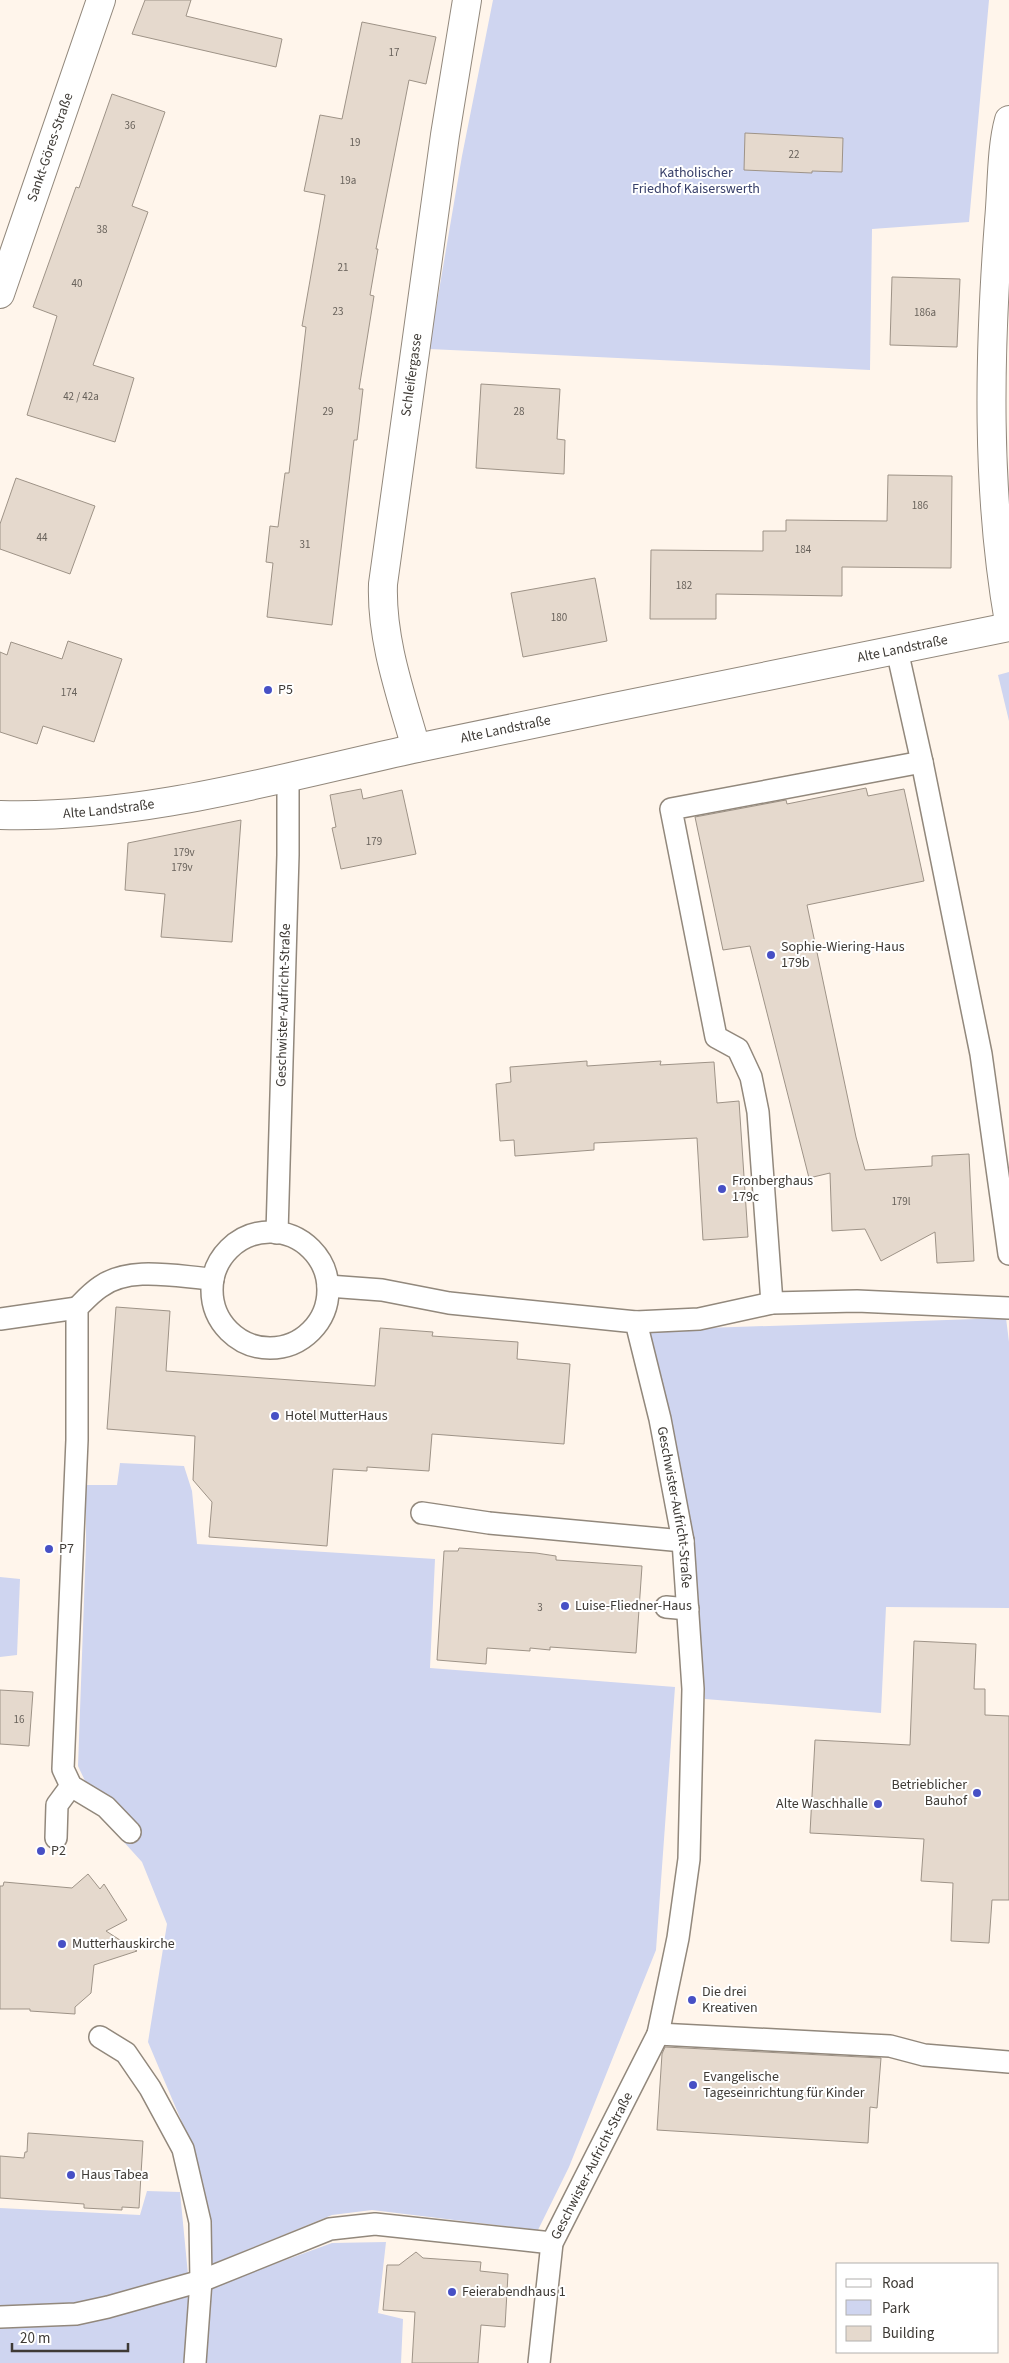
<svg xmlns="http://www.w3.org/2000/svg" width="1009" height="2363" font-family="'Source Sans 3',sans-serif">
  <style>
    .green { fill: #cfd5f0 }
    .building { fill: #e5d9cd; stroke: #9e9387 }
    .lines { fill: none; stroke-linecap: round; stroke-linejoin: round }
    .lane-casing { stroke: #92887c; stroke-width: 24 }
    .street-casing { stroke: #92887c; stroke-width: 30 }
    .lane { stroke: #fff; stroke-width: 21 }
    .street { stroke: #fff; stroke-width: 28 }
    .poi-dot { fill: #4750c5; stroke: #fff; stroke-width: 2 }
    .labels { text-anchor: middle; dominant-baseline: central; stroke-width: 4; stroke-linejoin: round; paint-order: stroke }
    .number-label { font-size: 11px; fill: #68625b }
    .street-label { font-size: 14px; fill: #3e3a35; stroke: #fff }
    .park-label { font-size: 14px; fill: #38406a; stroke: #fff }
    .poi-label { font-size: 14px; fill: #3e3a35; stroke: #fff; text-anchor: start }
  </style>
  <rect width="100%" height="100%" fill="#fff5eb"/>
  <!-- green -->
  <g class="green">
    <path d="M493 0H989L969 222 872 229 870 370 429 349 462 156Z"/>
    <path d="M1009 672V721L998 675Z"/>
    <path d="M1006 1318 1009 1342V1608L886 1607 881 1713 705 1699 691 1539 646 1330Z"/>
    <path d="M120 1463 184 1466 192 1491 197 1544 435 1559 430 1668 675 1687 656 1950 569 2167 538 2230 372 2210 332 2215 210 2265V2216L192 2146 148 2042 167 1924 142 1862 103 1819 78 1766 86 1544V1485H117Z"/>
    <path d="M0 1577 20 1579 17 1655 0 1657Z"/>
    <path d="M147 2191 180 2192 190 2295 332 2243 386 2242 378 2313 403 2319 401 2363H0V2208L140 2215Z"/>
  </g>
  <!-- building -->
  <g class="building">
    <path d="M145 0H191L186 16 282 39 276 67 132 34Z"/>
    <path d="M362 22 436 37 426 84 409 80 376 249H378L370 295 374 296 359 389H363L357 440H354L332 625 267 617 273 563 266 562 270 526 278 527 285 473H289L306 327 302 326 325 195 304 191 320 115 342 119Z"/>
    <path d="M112 94 165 112 132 206 148 212 93 365 134 378 115 442 27 415 57 316 33 307 76 187 79 188Z"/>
    <path d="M745 133 843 138 842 172 812 171V173L744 170Z"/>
    <path d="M892 277 960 279 957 347 890 345Z"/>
    <path d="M481 384 560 389 557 439 565 440 564 474 476 468Z"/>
    <path d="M888 475 952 476 951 568 842 567V596L716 594V619H650L651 550 763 551V531H786V520L887 521Z"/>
    <path d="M16 478 95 506 70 574 0 549V524Z"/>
    <path d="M595 578 607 641 523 657 511 593Z"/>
    <path d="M68 641 122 659 94 742 43 726 37 744 0 732V652L7 655 11 642 62 659Z"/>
    <path d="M866 788 868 796 904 789 924 881 807 905 856 1137 865 1170 932 1166V1156L969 1154 974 1261 937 1263 935 1232 881 1261 865 1229 832 1231 830 1173 809 1178 750 946 723 950 695 817 786 800 787 804Z"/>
    <path d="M361 789 363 799 402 790 416 854 341 869 332 828 336 827 330 795Z"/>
    <path d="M241 820 232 942 161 937 165 894 125 890 128 843Z"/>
    <path d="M587 1061V1066L661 1061 660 1065 714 1062 717 1103 739 1101 748 1237 703 1240 697 1138 594 1143V1150L515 1156 514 1140 500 1141 496 1084 511 1082 510 1067Z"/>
    <path d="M116 1307 170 1311 166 1371 375 1386 380 1328 433 1332 432 1336 518 1342 517 1359 570 1364 564 1444 432 1434 429 1471 367 1467V1471L333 1469 327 1546 209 1537 212 1502 193 1480 195 1436 107 1429Z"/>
    <path d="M459 1548 536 1553 556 1556V1560L642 1566 636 1653 550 1647V1650L530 1648V1651L487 1648 486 1664 437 1660 444 1551H458Z"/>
    <path d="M914 1641 976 1644 974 1689H985V1715L1009 1716V1900H992L989 1943 951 1941 953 1883 921 1881 924 1839 810 1833 815 1740 910 1745Z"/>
    <path d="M0 1690 33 1692 29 1746 0 1744Z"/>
    <path d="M88 1874 100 1889 104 1884 127 1920 106 1931 137 1951 94 1965 91 1993 75 2007V2014L30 2011V2009H0V1886H3L4 1882 72 1888Z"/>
    <path d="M665 2047 881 2058 877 2108 870 2107 868 2143 657 2130 662 2054Z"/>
    <path d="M28 2133 143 2141 139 2208 122 2207V2210L84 2208V2204L0 2198V2156L24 2158 25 2152H27Z"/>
    <path d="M416 2252 423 2258 481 2262 480 2271 508 2274 505 2327 481 2325 478 2363H412L415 2312 383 2310 387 2265H399Z"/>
  </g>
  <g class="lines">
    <!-- lane casing -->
    <g class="lane-casing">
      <g id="lane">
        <path d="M897 650 922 762"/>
        <circle cx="270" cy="1290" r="58"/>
        <path id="s1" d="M277 1233 288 855V777"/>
        <path id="s2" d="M328 1286 382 1290 449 1303 636 1322 660 1419 683 1541 693 1689 689 1859 678 1938 658 2034 552 2243 539 2363"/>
        <path d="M772 1303 758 1112 751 1077 738 1049 716 1037 671 809 922 762 981 1054 1009 1254"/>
        <path d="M0 1319 77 1308"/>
        <path d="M636 1322 699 1319 772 1303 857 1301 1009 1308"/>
        <path d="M422 1513 489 1523 683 1541"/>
        <path d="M666 1607 688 1609"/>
        <path d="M130 1832 106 1807 71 1786 63 1769 77 1440V1308C84 1301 91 1293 100 1287 130 1265 178 1277 213 1279"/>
        <path d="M56 1838 57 1805 71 1786"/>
        <path d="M658 2034 890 2046 924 2055 1009 2062"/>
        <path d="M100 2037 126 2053 150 2088 183 2149 200 2222 201 2281 195 2363"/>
        <path d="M0 2317 76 2314 108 2307 201 2281 330 2229 375 2224 552 2243"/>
      </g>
    </g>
    <!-- street casing -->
    <g class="street-casing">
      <g id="street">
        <path d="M1009 120C1001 148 1002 191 999 221 989 354 986 491 1009 622"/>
        <path id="s3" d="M0 294 101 0"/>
        <path id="s4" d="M416 748C401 695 381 640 383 584L445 135 467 0"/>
        <path id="s5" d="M0 815C141 819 280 778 417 748 614 706 812 668 1009 627"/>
      </g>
    </g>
    <!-- lane -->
    <use href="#lane" class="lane"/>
    <!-- street -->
    <use href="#street" class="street"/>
  </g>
  <!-- markers -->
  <g class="poi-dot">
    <circle cx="268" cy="690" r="5"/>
    <circle cx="771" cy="955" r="5"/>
    <circle cx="722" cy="1189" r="5"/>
    <circle cx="275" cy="1416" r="5"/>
    <circle cx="49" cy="1549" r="5"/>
    <circle cx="565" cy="1606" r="5"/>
    <circle cx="977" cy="1793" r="5"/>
    <circle cx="878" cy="1804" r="5"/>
    <circle cx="41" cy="1851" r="5"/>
    <circle cx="62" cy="1944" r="5"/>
    <circle cx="692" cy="2000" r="5"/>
    <circle cx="693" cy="2085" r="5"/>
    <circle cx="71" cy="2175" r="5"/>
    <circle cx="452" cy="2292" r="5"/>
  </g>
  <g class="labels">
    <!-- number labels -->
    <g class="number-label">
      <text x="394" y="52">17</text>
      <text x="130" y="125">36</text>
      <text x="355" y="142">19</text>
      <text x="794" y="154">22</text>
      <text x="348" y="180">19a</text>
      <text x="102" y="229">38</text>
      <text x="343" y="267">21</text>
      <text x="77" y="283">40</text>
      <text x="338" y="311">23</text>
      <text x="925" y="312">186a</text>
      <text x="81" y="396">42 / 42a</text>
      <text x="328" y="411">29</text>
      <text x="519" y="411">28</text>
      <text x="920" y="505">186</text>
      <text x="42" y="537">44</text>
      <text x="305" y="544">31</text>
      <text x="803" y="549">184</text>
      <text x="684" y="585">182</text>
      <text x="559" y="617">180</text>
      <text x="69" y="692">174</text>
      <text x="374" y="841">179</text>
      <text x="184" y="852">179v</text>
      <text x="182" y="867">179v</text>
      <text x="901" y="1201">179l</text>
      <text x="540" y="1607">3</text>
      <text x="19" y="1719">16</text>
    </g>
    <!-- street labels -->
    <g class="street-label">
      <text stroke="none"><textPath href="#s3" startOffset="155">Sankt-Göres-Straße</textPath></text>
      <text stroke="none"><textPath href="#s4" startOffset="379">Schleifergasse</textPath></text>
      <text stroke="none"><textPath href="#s5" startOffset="919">Alte Landstraße</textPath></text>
      <text stroke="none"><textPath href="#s5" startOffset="514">Alte Landstraße</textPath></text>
      <text stroke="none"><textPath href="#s5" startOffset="109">Alte Landstraße</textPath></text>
      <text stroke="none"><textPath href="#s1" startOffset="228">Geschwister-Aufricht-Straße</textPath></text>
      <text stroke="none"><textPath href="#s2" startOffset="500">Geschwister-Aufricht-Straße</textPath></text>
      <text transform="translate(592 2166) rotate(-63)">Geschwister-Aufricht-Straße</text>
    </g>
    <!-- park labels -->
    <g class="park-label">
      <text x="696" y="173">Katholischer<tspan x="696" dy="16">Friedhof Kaiserswerth</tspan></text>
    </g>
    <!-- poi labels -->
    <g class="poi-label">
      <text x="278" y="690">P5</text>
      <text x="781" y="947">Sophie-Wiering-Haus<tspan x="781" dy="16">179b</tspan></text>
      <text x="732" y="1181">Fronberghaus<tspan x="732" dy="16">179c</tspan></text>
      <text x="285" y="1416">Hotel MutterHaus</text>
      <text x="59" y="1549">P7</text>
      <text x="575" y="1606">Luise-Fliedner-Haus</text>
      <text x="967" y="1785" text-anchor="end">Betrieblicher<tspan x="967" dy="16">Bauhof</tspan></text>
      <text x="868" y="1804" text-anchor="end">Alte Waschhalle</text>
      <text x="51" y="1851">P2</text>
      <text x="72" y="1944">Mutterhauskirche</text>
      <text x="702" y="1992">Die drei<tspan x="702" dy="16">Kreativen</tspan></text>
      <text x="703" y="2077">Evangelische<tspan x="703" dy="16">Tageseinrichtung für Kinder</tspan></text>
      <text x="81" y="2175">Haus Tabea</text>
      <text x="462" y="2292">Feierabendhaus 1</text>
    </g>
  </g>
  <!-- legend -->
  <rect x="836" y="2263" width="162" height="90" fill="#ffffff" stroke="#b2b0ae"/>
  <rect x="846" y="2279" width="25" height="8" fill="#ffffff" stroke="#b2b0ae"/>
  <text x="882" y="2288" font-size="15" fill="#3e3a35">Road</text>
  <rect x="846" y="2300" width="25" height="15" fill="#cfd5f0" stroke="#b2b0ae"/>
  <text x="882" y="2313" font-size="15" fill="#3e3a35">Park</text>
  <rect x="846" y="2326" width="25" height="15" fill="#e5d9cd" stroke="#b2b0ae"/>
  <text x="882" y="2338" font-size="15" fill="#3e3a35">Building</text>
  <!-- scale -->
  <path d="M12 2343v8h116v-8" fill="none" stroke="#3e3a35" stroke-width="2.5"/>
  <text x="20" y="2343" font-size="15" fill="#3e3a35" stroke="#ffffff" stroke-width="4" paint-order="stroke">20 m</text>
</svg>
